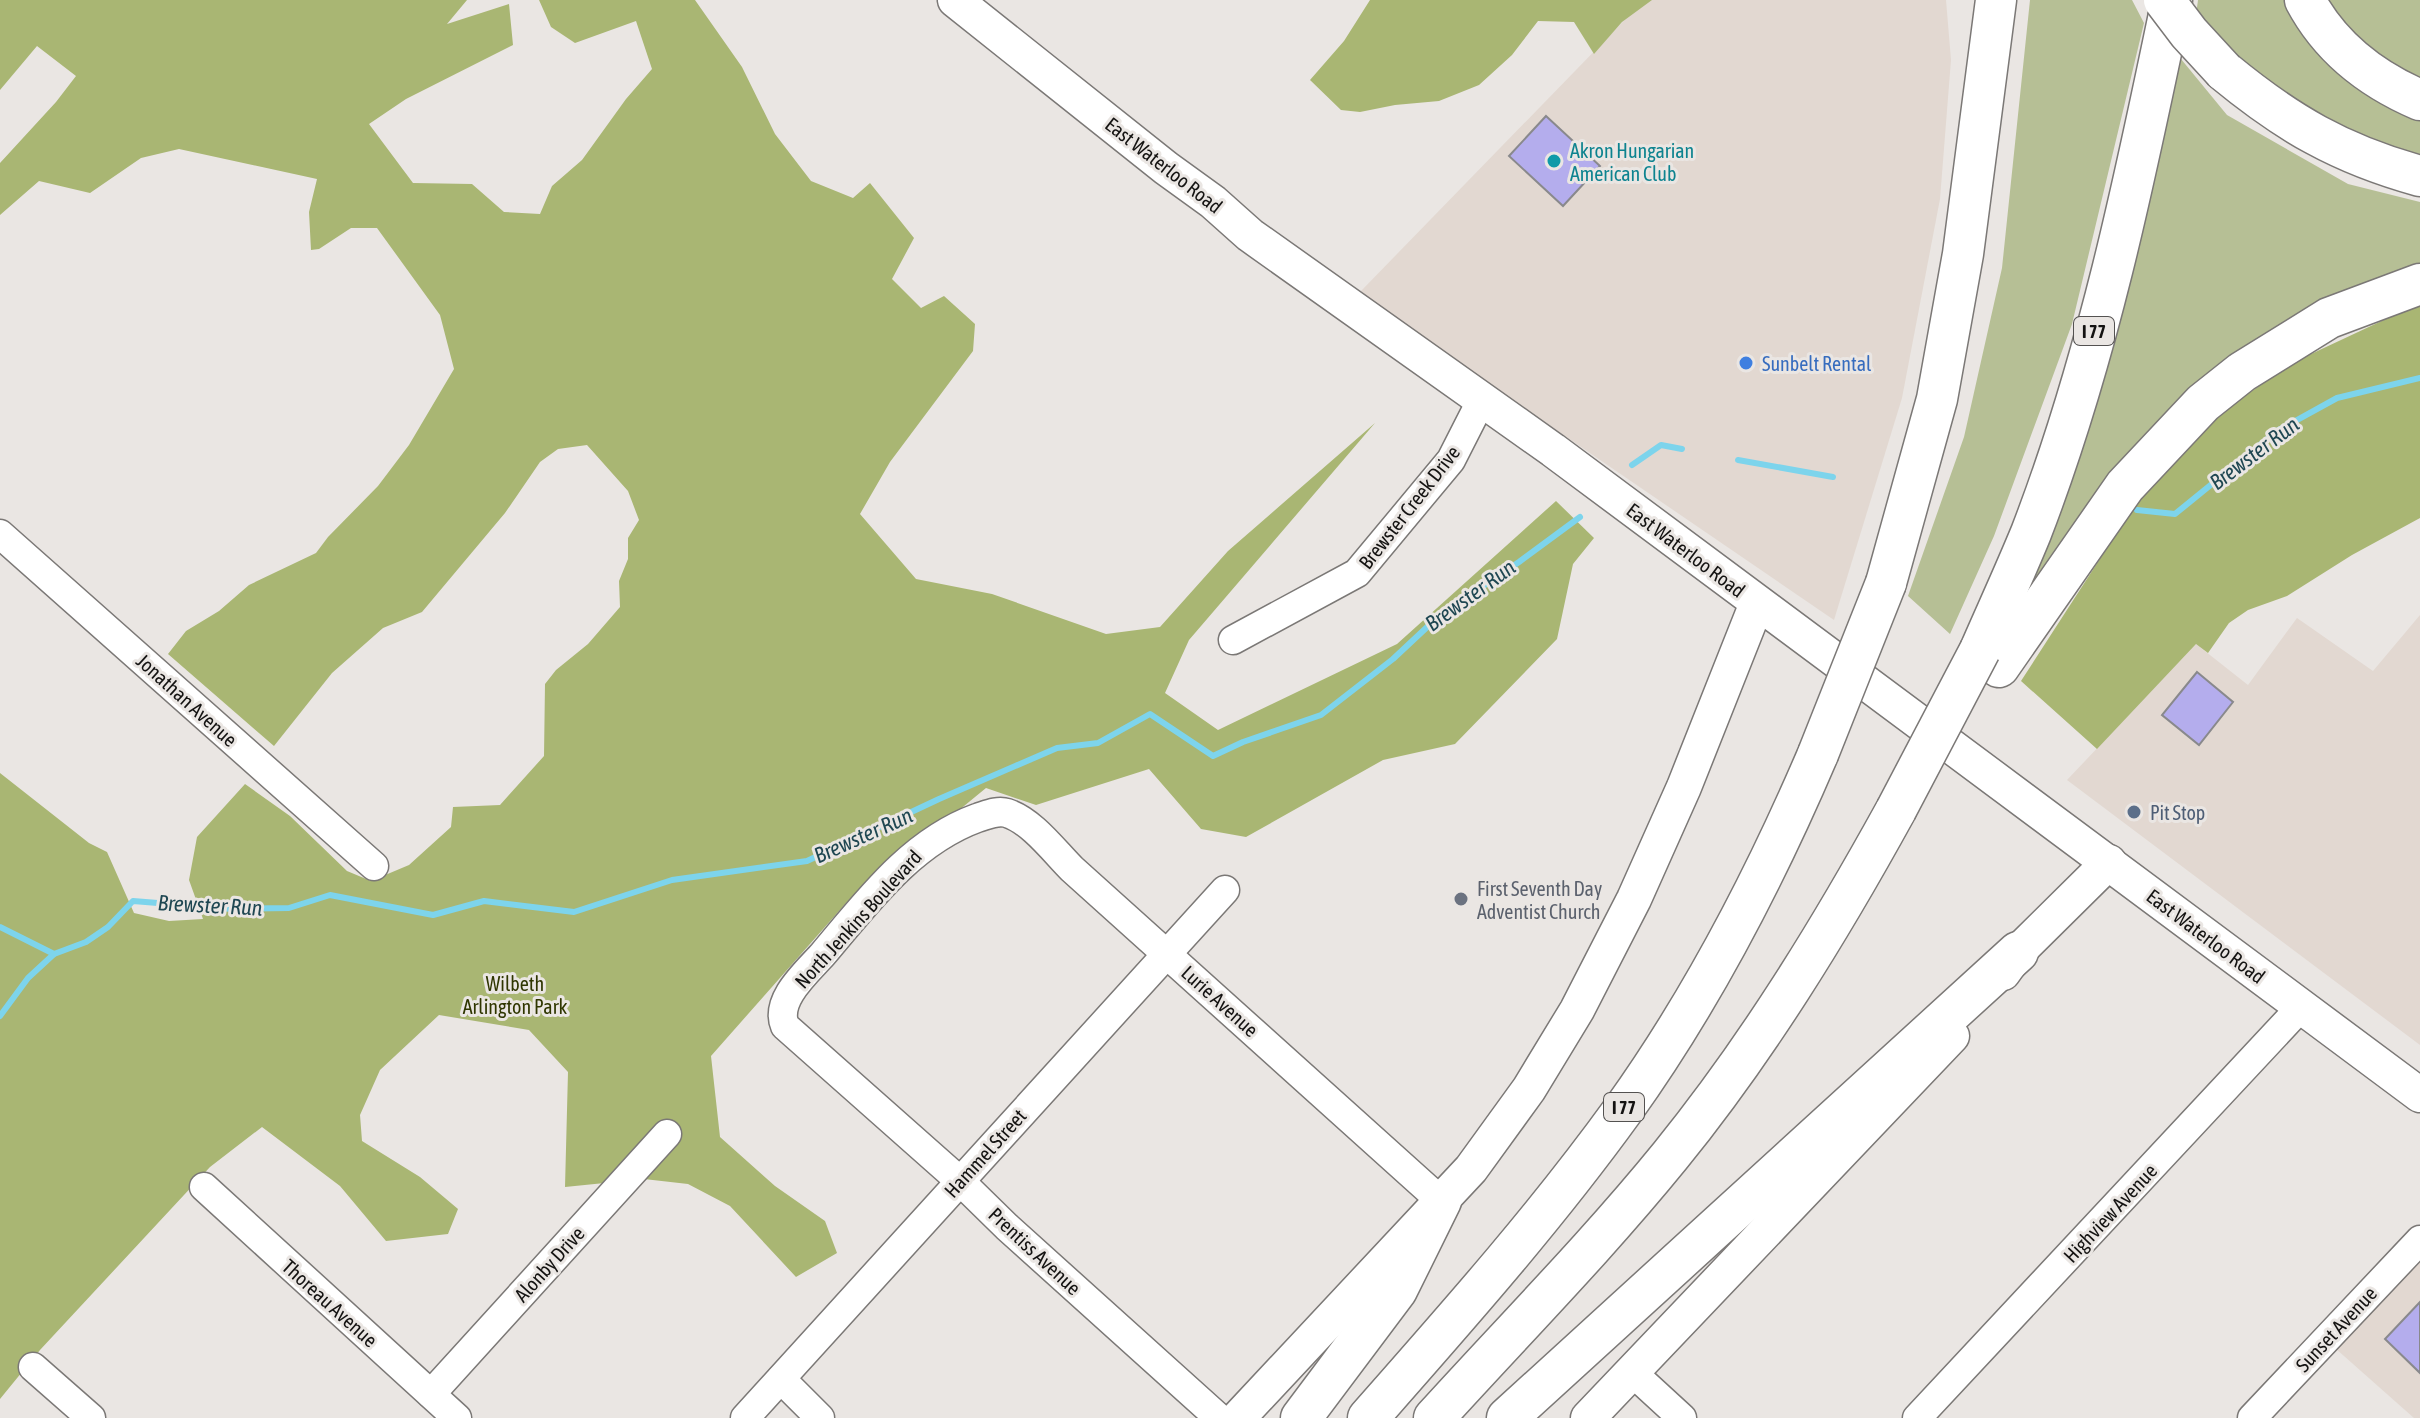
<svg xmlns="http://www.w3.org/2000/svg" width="2420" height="1418" font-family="'Asap Condensed',sans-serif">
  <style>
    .built { fill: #e2d8d1 }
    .green { fill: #b6bf95 }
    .forest { fill: #a9b673 }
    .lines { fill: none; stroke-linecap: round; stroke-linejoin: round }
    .stream { stroke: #7dd4ec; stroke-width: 6 }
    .building { fill: #b4aded; stroke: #89898c; stroke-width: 2 }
    .minor-casing { stroke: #7b7876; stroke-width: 31 }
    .major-casing { stroke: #7b7876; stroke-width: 37 }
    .highway-casing { stroke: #7b7876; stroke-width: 43 }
    .minor { stroke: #fff; stroke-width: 28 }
    .major { stroke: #fff; stroke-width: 34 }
    .highway { stroke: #fff; stroke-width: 40 }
    .highway-bridge-casing { stroke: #7b7876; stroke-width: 43; stroke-linecap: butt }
    .highway-bridge { stroke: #fff; stroke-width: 40 }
    .culture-dot { fill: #0f9aa8; stroke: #eae6e3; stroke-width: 3 }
    .shop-dot { fill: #3f7fe0; stroke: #eae6e3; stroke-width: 3 }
    .service-dot { fill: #5c6f8a; stroke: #eae6e3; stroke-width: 3 }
    .worship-dot { fill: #6b7280; stroke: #eae6e3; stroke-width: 3 }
    .labels { text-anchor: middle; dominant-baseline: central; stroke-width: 6; stroke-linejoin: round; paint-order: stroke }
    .shield { fill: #eae6e3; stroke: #545251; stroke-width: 2 }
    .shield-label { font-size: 18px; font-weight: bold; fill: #141312 }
    .culture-label { font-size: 20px; fill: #0d838f; stroke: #eae6e3; text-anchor: start }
    .street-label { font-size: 20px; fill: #141312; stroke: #eae6e3 }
    .shop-label { font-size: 20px; fill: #366cbe; stroke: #eae6e3; text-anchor: start }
    .service-label { font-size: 20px; fill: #4e5e75; stroke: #eae6e3; text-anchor: start }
    .worship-label { font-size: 20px; fill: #5b616d; stroke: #eae6e3; text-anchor: start }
    .park-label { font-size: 20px; fill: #2f3600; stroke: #eae6e3 }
    .water-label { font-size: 22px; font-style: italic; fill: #1f4752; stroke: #eae6e3 }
  </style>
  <rect width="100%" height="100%" fill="#eae6e3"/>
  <!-- built -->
  <g class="built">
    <path d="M1644 0H1946L1951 60 1940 199 1902 398 1834 620 1394 319 1361 291Z"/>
    <path d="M2420 615V1045L2067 780 2196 644 2248 685 2297 618 2373 671Z"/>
    <path d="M2420 1260V1418H2414L2335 1348Z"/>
  </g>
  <!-- green -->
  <g class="green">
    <path d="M2030 0H2132L2144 23 2072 324 1994 536 1950 634 1908 596 1964 437 2002 268Z"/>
    <path d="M2198 0H2295L2420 108V165L2358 146 2240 68 2196 15Z"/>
    <path d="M2326 0H2420V81L2355 45Z"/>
    <path d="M2181 59 2227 115 2348 184 2420 202V275L2325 307 2044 591 2027 569Z"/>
  </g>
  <!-- forest -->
  <g class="forest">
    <path d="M0 0H467L447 24 509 4 513 45 406 99 369 124 413 183 472 184 504 212 540 214 552 186 582 160 626 99 652 69 636 21 575 43 551 27 539 0H695L742 67 775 134 811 181 853 198 870 183 914 238 892 279 921 308 944 296 975 324 973 351 890 462 860 514 916 579 992 594 1106 634 1160 627 1228 551 1375 423 1189 640 1165 693 1218 730 1397 644 1556 501 1594 538 1573 564 1557 639 1455 744 1383 760 1246 837 1201 829 1149 769 1036 805 986 788 847 902 711 1056 720 1137 775 1186 825 1221 837 1253 796 1277 730 1206 688 1184 644 1179 565 1187 568 1072 529 1030 439 1015 380 1070 360 1115 362 1141 420 1177 458 1209 448 1234 386 1241 340 1186 262 1127 210 1167 40 1350 0 1399V773L89 843 107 852 134 913 169 921 203 919 189 880 197 837 245 784 290 816 347 871 371 881 409 865 451 827 453 807 500 805 544 756 545 684 556 670 588 644 620 607 619 581 628 559V538L639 520 628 491 587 445 558 449 540 462 505 513 422 612 383 628 332 673 274 746 168 654 186 631 219 611 249 585 316 553 328 537 378 486 409 445 454 369 440 315 377 228H351L319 249 311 250 309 212 317 179 179 149 141 158 90 193 39 181 0 215V163L56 102 76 76 37 46 0 90Z"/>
    <path d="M1370 0H1652L1622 22 1594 54 1574 22 1538 21 1512 55 1479 85 1439 101 1395 105 1360 112 1341 110 1310 80 1344 41Z"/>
    <path d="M2420 303V518L2352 555 2287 596 2248 610 2229 623 2208 653 2196 644 2097 749 2021 681 2147 486 2187 444 2233 404 2294 362Z"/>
  </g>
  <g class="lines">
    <!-- stream -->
    <g class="stream">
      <path d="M1738 460 1833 477"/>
      <path d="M1632 465 1661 445 1682 449"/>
      <path d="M2137 510 2175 514 2277 431 2337 398 2420 378"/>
      <path d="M0 927 54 954"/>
      <path d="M0 1016 28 978 54 954 86 942 108 927 133 901 232 909 289 908 330 895 433 915 484 901 574 912 672 880 807 861 939 799 1057 748 1098 743 1150 714 1213 756 1243 742 1321 715 1393 659 1440 615 1519 562 1580 517"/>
    </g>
  </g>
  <!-- building -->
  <g class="building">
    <path d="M1546 116 1600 166 1563 206 1509 156Z"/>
    <path d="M2197 672 2233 702 2199 745 2162 715Z"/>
    <path d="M2420 1302V1373L2385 1339Z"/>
  </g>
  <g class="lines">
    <!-- minor casing -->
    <g class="minor-casing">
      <g id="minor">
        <path d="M0 534 374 866"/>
        <path d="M1233 640 1357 573 1451 460 1481 401"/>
        <path d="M204 1187 457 1418"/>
        <path d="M33 1367 91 1418"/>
        <path d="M1633 1373 1682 1418"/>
        <path d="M781 1379 820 1418"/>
        <path d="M431 1394 667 1134"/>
        <path d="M745 1418 1225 890"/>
        <path d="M1219 1418 1007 1227 960 1181 785 1026C774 1000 807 972 823 954 867 902 911 842 977 818 987 815 997 810 1007 813 1032 821 1054 851 1072 869L1441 1201"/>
        <path d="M1917 1418 2301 1007"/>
        <path d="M2252 1418 2420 1240"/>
      </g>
    </g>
    <!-- major casing -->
    <g class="major-casing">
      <g id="major">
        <path d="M955 0 1166 168 1213 202 1250 235 1553 450 2420 1095"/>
        <path d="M2003 973 2018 952 2109 862"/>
        <path d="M1238 1418 1471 1169 1529 1089 1577 1010 1634 899 1684 787 1757 603"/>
        <path d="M1588 1418 1952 1036"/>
      </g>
    </g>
    <!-- highway casing -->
    <g class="highway-casing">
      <g id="highway">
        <path d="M2305 0C2330 47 2371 79 2420 100"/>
        <path d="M2224 71C2287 123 2340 154 2420 176"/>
        <path d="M1886 583 1937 399 1963 254 1996 0"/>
        <path d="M1980 650C1997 611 2015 572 2031 533 2097 362 2135 179 2172 0"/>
        <path d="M1999 667 2125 486 2203 403 2242 372 2329 318 2420 284"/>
        <path d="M1301 1418 1397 1290 1441 1201"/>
        <path d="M1368 1418C1456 1318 1545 1218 1623 1110 1702 1000 1765 878 1818 754"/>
        <path d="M1434 1418C1513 1331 1596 1247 1670 1156 1757 1049 1830 930 1896 810"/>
        <path d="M1507 1418 2018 952"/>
      </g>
    </g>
    <!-- minor -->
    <use href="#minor" class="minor"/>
    <!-- major -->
    <use href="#major" class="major"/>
    <!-- highway -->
    <use href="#highway" class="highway"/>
    <!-- highway-bridge casing -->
    <g class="highway-bridge-casing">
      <g id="highway-bridge">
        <path d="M2164 0 2189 33 2224 71"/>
        <path d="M1818 754 1886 583"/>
        <path d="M1896 810 1980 650"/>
      </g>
    </g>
    <!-- highway-bridge -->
    <use href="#highway-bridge" class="highway-bridge"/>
  </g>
  <!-- markers -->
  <circle class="culture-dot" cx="1554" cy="161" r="8"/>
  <circle class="shop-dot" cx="1746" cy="363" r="8"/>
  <circle class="service-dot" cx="2134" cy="812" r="8"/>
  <circle class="worship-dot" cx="1461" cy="899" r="8"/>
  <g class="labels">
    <!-- shield labels -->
    <g class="shield">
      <rect x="2074" y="317" width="40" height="28" rx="6"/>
      <rect x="1604" y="1093" width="40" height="28" rx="6"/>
    </g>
    <g class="shield-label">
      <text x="2094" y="331">I 77</text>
      <text x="1624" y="1107">I 77</text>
    </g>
    <!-- culture labels -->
    <g class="culture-label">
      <text x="1570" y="150">Akron Hungarian<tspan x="1570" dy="23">American Club</tspan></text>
    </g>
    <!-- street labels -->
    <g class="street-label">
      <text transform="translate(1164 165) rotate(38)">East Waterloo Road</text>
      <text transform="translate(1409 507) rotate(-52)">Brewster Creek Drive</text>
      <text transform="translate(1686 550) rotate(37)">East Waterloo Road</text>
      <text transform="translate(187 700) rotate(42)">Jonathan Avenue</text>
      <text transform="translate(858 919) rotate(-48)">North Jenkins Boulevard</text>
      <text transform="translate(2206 936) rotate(37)">East Waterloo Road</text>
      <text transform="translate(1220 1001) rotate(42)">Lurie Avenue</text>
      <text transform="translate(985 1153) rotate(-48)">Hammel Street</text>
      <text transform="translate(2110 1213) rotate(-47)">Highview Avenue</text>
      <text transform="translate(1035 1251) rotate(43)">Prentiss Avenue</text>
      <text transform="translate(549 1264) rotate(-48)">Alonby Drive</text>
      <text transform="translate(330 1303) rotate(42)">Thoreau Avenue</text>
      <text transform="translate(2336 1329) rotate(-47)">Sunset Avenue</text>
    </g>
    <!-- shop labels -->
    <g class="shop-label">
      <text x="1762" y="363">Sunbelt Rental</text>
    </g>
    <!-- service labels -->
    <g class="service-label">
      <text x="2150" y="812">Pit Stop</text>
    </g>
    <!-- worship labels -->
    <g class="worship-label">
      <text x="1477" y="888">First Seventh Day<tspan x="1477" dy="23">Adventist Church</tspan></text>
    </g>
    <!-- park labels -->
    <g class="park-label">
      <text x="515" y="983">Wilbeth<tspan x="515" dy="23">Arlington Park</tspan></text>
    </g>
    <!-- water labels -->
    <g class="water-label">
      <text transform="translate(2254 453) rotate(-37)">Brewster Run</text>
      <text transform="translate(1470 595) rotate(-36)">Brewster Run</text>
      <text transform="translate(863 835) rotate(-24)">Brewster Run</text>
      <text transform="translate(210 905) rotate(3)">Brewster Run</text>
    </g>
  </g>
</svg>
